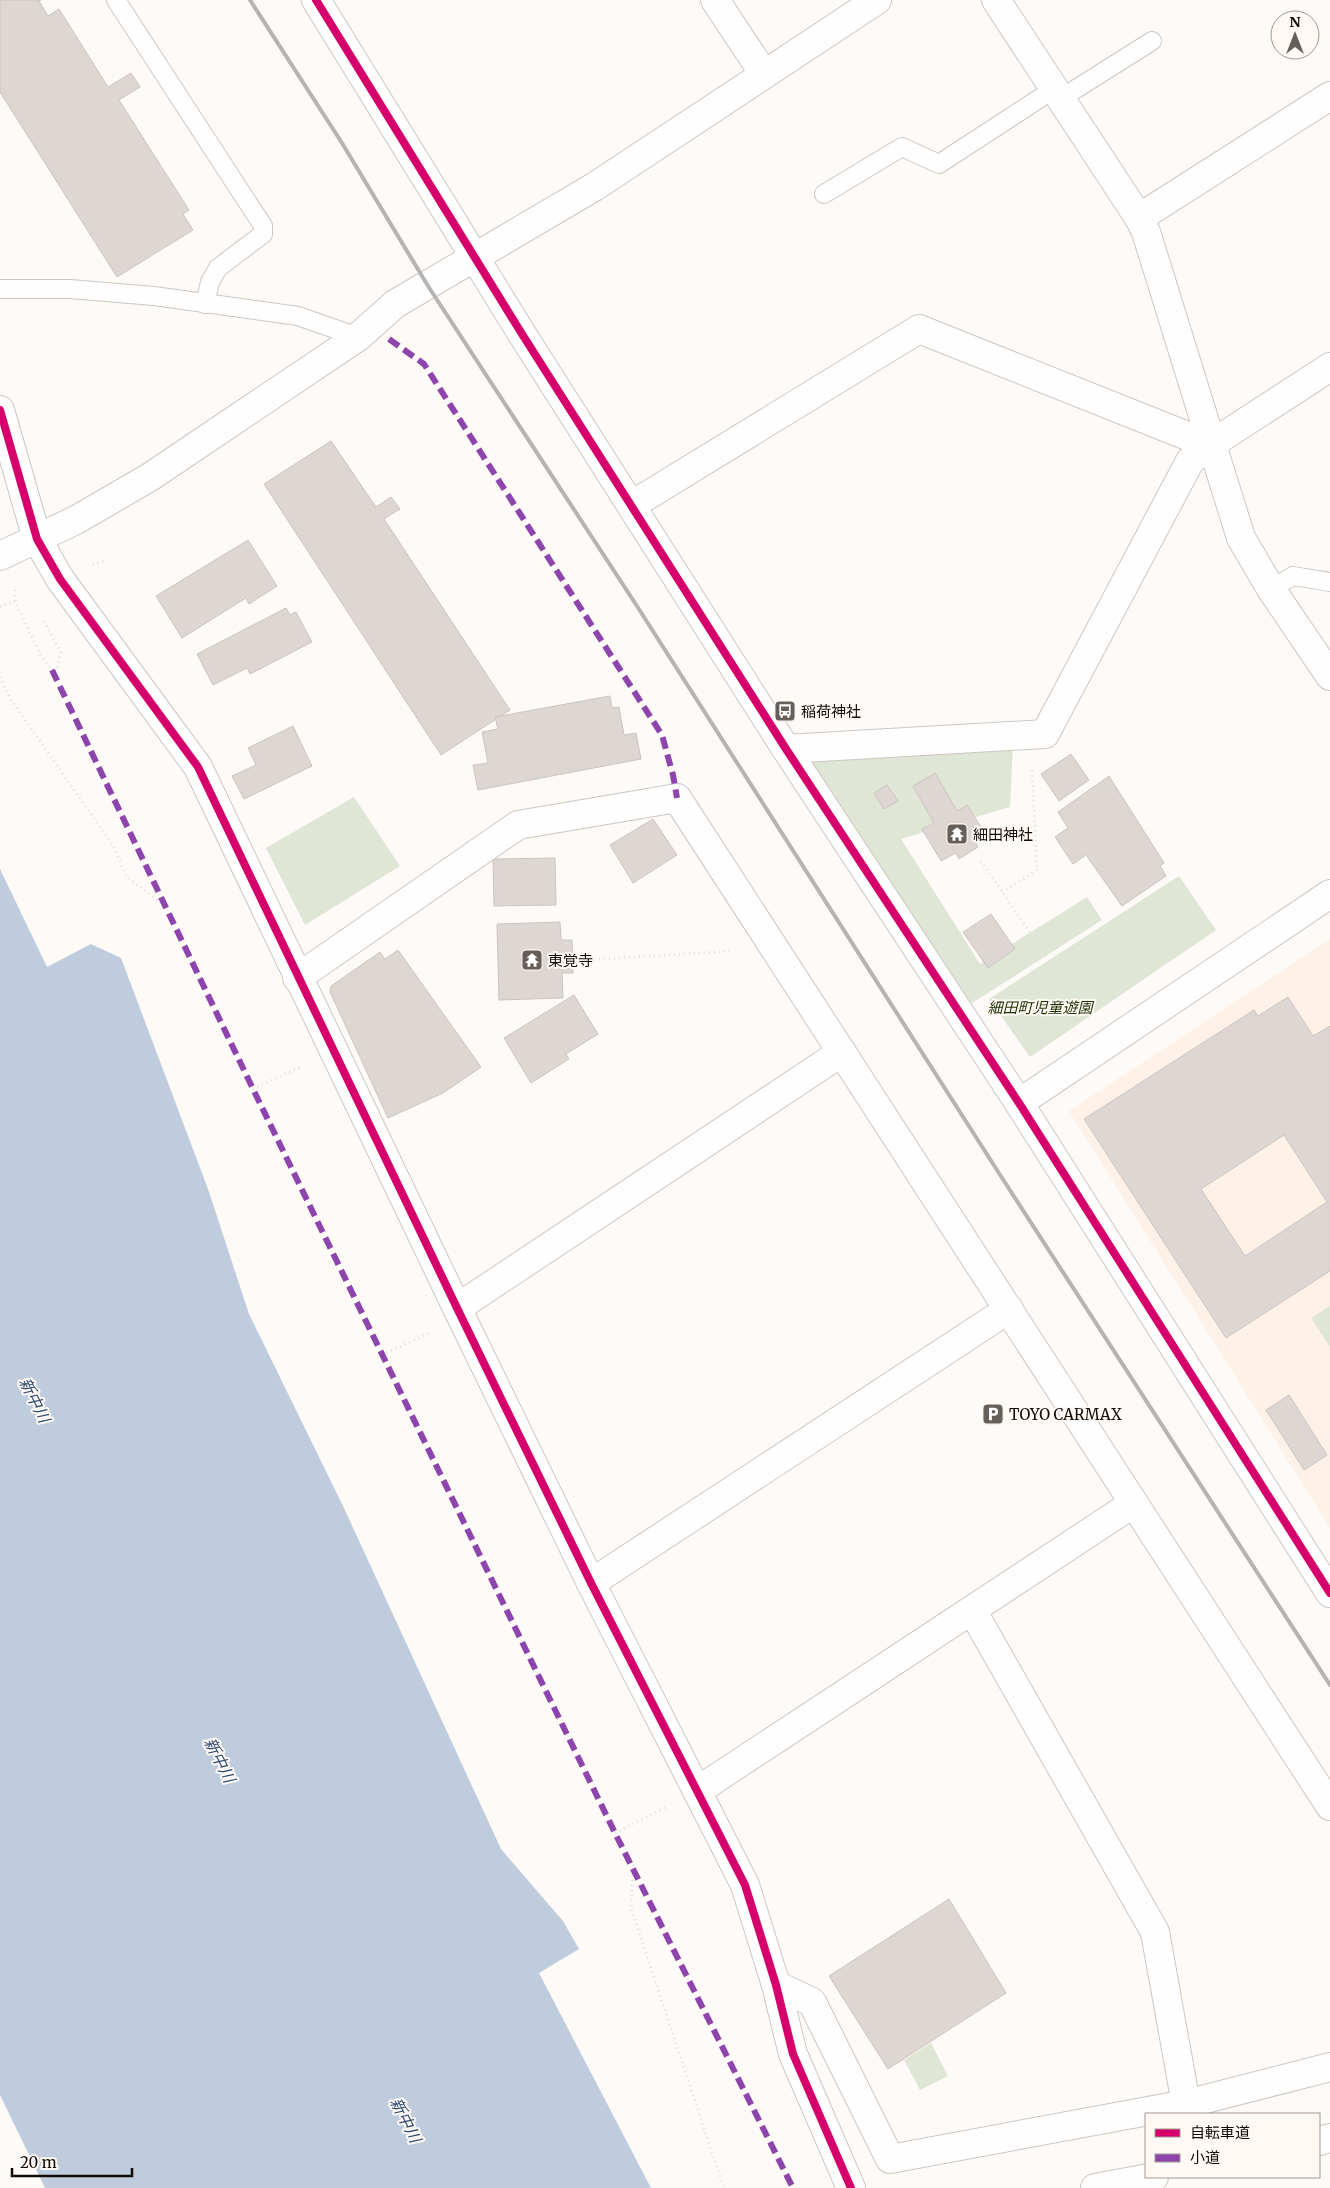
<svg xmlns="http://www.w3.org/2000/svg" width="1330" height="2188" font-family="Merriweather,'Noto Sans JP',serif">
  <style>
    .built { fill: #fef1e7 }
    .green { fill: #dfe6d5 }
    .water { fill: #bfccde }
    .building { fill: #ded6d2; stroke: #cbc4bf; fill-rule: evenodd }
    .lines { fill: none; stroke-linecap: round; stroke-linejoin: round }
    .lane-casing { stroke: #cdc7c2; stroke-width: 20 }
    .street-casing { stroke: #cdc7c2; stroke-width: 30 }
    .secondary-casing { stroke: #cdc7c2; stroke-width: 30 }
    .path { stroke: #e2e0e0; stroke-width: 3; stroke-dasharray: 1 4; stroke-linecap: butt }
    .lane { stroke: #fffefe; stroke-width: 18 }
    .street { stroke: #fffefe; stroke-width: 28 }
    .secondary { stroke: #fffefe; stroke-width: 28 }
    .rail { stroke: #b6b4b3; stroke-width: 4 }
    .quiet { stroke: #8e44ad; stroke-width: 6; stroke-dasharray: 12 6; stroke-linecap: butt }
    .cycleway-casing { stroke: #fff9f5; stroke-width: 11 }
    .cycleway { stroke: #d6006c; stroke-width: 8 }
    .labels { text-anchor: middle; dominant-baseline: central; stroke-width: 4; stroke-linejoin: round; paint-order: stroke }
    .poi-label { font-size: 15px; fill: #130a04; stroke: #fff9f5; text-anchor: start }
    .park-label { font-size: 15px; font-style: italic; fill: #1c3001; stroke: #fff9f5 }
    .water-label { font-size: 16px; font-style: italic; fill: #2e4b72; stroke: #fff9f5 }
  </style>
  <rect width="100%" height="100%" fill="#fdfaf7"/>
  <!-- built -->
  <path class="built" d="M1330 939V1528L1069 1111Z"/>
  <!-- green -->
  <g class="green">
    <path d="M1013 745 1010 807 901 839 980 964 1087 897 1102 920 966 1007 798 755Z"/>
    <path d="M354 797 400 866 305 925 266 848Z"/>
    <path d="M1179 876 1216 930 1030 1057 989 999Z"/>
    <path d="M1330 1306V1347L1311 1318Z"/>
    <path d="M931 2043 948 2076 920 2090 904 2060Z"/>
  </g>
  <!-- water -->
  <path class="water" d="M0 869 47 967 91 944 121 958 208 1189 249 1314 343 1506 501 1849 563 1921 579 1949 539 1973 651 2188H45L0 2095Z"/>
  <!-- building -->
  <g class="building">
    <path d="M0 0H41L39 1 48 16 59 9 108 87 131 73 140 87 119 100 189 210 183 214 193 230 117 277 0 92Z"/>
    <path d="M331 441 376 507 391 497 400 509 384 519 510 710 441 755 264 484Z"/>
    <path d="M248 540 277 586 249 604 246 598 182 638 156 596Z"/>
    <path d="M286 608 290 615 296 612 312 642 250 674 247 668 213 685 197 654Z"/>
    <path d="M610 696 612 708 619 707 624 735 636 733 641 759 478 790 473 765 488 763 482 732 498 729 495 717Z"/>
    <path d="M293 726 312 766 244 799 232 776 256 765 248 748Z"/>
    <path d="M1071 754 1089 780 1059 801 1041 774Z"/>
    <path d="M935 773 957 811 967 805 986 835 975 842 978 847 959 859 956 853 941 861 922 829 934 823 913 786Z"/>
    <path d="M1109 776 1164 863 1160 866 1166 876 1122 906 1086 855 1073 864 1055 837 1068 828 1058 812Z"/>
    <path d="M887 785 898 801 884 809 874 793Z"/>
    <path d="M653 819 677 855 633 883 610 845Z"/>
    <path d="M555 858 556 905 494 906 493 859Z"/>
    <path d="M991 914 1015 949 988 968 963 932Z"/>
    <path d="M560 922 561 940H572L573 973H562L563 998 499 1000 497 924Z"/>
    <path d="M398 950 481 1067 443 1093 388 1118 330 992 331 986 380 952 385 959Z"/>
    <path d="M574 995 598 1034 566 1054 569 1059 531 1083 504 1038Z"/>
    <path d="M1288 997 1313 1036 1330 1026V1271L1226 1338 1084 1119 1254 1010 1258 1016ZM1284 1135 1327 1202 1245 1256 1201 1189Z"/>
    <path d="M1289 1395 1327 1455 1304 1470 1266 1410Z"/>
    <path d="M949 1899 1006 1993 888 2069 829 1976Z"/>
  </g>
  <g class="lines">
    <!-- lane casing -->
    <g class="lane-casing">
      <g id="lane">
        <path d="M116 0 263 226V234L218 268 210 282 205 304"/>
        <path d="M1060 99 1152 41"/>
        <path d="M824 194 902 147 939 164 1054 89"/>
        <path d="M0 289H70L154 296 298 316 358 337"/>
        <path d="M1271 589 1293 576 1330 582"/>
      </g>
    </g>
    <!-- street casing -->
    <g class="street-casing">
      <g id="street">
        <path d="M715 0 764 74"/>
        <path d="M996 0 1139 218 1146 232 1241 538 1271 589 1330 676"/>
        <path d="M1139 218 1330 96"/>
        <path d="M0 410 37 539 60 579 198 767 457 1308 591 1583 745 1885 776 1985 793 2054 851 2188"/>
        <path d="M632 505 919 329 1210 445"/>
        <path d="M0 556 76 520 150 477 358 337 395 304 594 187 877 0"/>
        <path d="M786 749 1045 734 1190 461 1210 445 1330 367"/>
        <path d="M297 978 518 825 677 798 1330 1806"/>
        <path d="M457 1308 842 1052"/>
        <path d="M591 1583 1009 1309"/>
        <path d="M972 1610 1155 1932 1186 2104"/>
        <path d="M776 1985 812 2002 890 2159 1186 2104 1330 2067"/>
      </g>
    </g>
    <!-- secondary casing -->
    <g class="secondary-casing">
      <g id="secondary">
        <path d="M316 0 522 334 786 749 1019 1103 1330 1593"/>
        <path d="M1019 1103 1330 894"/>
        <path d="M697 1791 1134 1503"/>
        <path d="M1319 2141 1330 2138"/>
        <path d="M1095 2188 1154 2177"/>
      </g>
    </g>
    <!-- path -->
    <g class="path">
      <path d="M93 565 107 559"/>
      <path d="M15 601V587"/>
      <path d="M0 606 15 601 42 658 52 670 57 667 61 652 44 621"/>
      <path d="M0 677 9 697 114 847 126 876 168 908"/>
      <path d="M981 861 1087 1016"/>
      <path d="M1002 892 1037 870 1032 768"/>
      <path d="M584 960 733 951"/>
      <path d="M253 1089 303 1066"/>
      <path d="M382 1355 429 1333"/>
      <path d="M615 1833 666 1807"/>
      <path d="M633 1865 631 1908 724 2188"/>
    </g>
    <!-- lane -->
    <use href="#lane" class="lane"/>
    <!-- street -->
    <use href="#street" class="street"/>
    <!-- secondary -->
    <use href="#secondary" class="secondary"/>
    <!-- rail -->
    <path class="rail" d="M250 0 342 143 428 286 635 603 1004 1181 1330 1685"/>
    <!-- quiet -->
    <g class="quiet">
      <path d="M389 339 424 364 662 735 673 775 677 798"/>
      <path d="M52 670 253 1089 615 1833 793 2188"/>
    </g>
    <!-- cycleway casing -->
    <g class="cycleway-casing">
      <g id="cycleway">
        <path d="M316 0 522 334 786 749 1019 1103 1330 1593"/>
        <path d="M0 410 37 539 60 579 198 767 457 1308 591 1583 745 1885 776 1985 793 2054 851 2188"/>
      </g>
    </g>
    <!-- cycleway -->
    <use href="#cycleway" class="cycleway"/>
  </g>
  <!-- icons -->
  <defs>
    <g id="bus-square" transform="scale(1.125)"><rect x="-9" y="-9" width="18" height="18" rx="4" fill="#655e59" stroke="#fff9f5"/><path d="M-5-6H5V4H4V6H2V4H-2V6H-4V4H-5ZM-3.5-4V0h7V-4ZM-3.5 1.2v1.5H-2V1.2ZM2 1.2v1.5H3.5V1.2Z" fill="#fff"/></g>
    <g id="temple-square" transform="scale(1.125)"><rect x="-9" y="-9" width="18" height="18" rx="4" fill="#655e59" stroke="#fff9f5"/><path d="M0-6L5-2H3V0L6.5 2.5H4V6H1.5V3h-3V6H-4V2.5H-6.5L-3 0V-2H-5Z" fill="#fff"/></g>
    <g id="parking-square" transform="scale(1.125)"><rect x="-9" y="-9" width="18" height="18" rx="4" fill="#655e59" stroke="#fff9f5"/><path d="M-3.5-5.5H1a3.5 3.5 0 0 1 0 7H-1V5.5H-3.5ZM-1-3.4V-.6H.8a1.4 1.4 0 0 0 0-2.8Z" fill="#fff"/></g>
  </defs>
  <g fill-rule="evenodd">
    <use href="#bus-square" x="785" y="711"/>
    <use href="#temple-square" x="957" y="834"/>
    <use href="#temple-square" x="532" y="960"/>
    <use href="#parking-square" x="993" y="1414"/>
  </g>
  <g class="labels">
    <!-- poi labels -->
    <g class="poi-label">
      <text x="801" y="711">稲荷神社</text>
      <text x="973" y="834">細田神社</text>
      <text x="548" y="960">東覚寺</text>
      <text x="1009" y="1414">TOYO CARMAX</text>
    </g>
    <!-- park labels -->
    <g class="park-label">
      <text x="1040" y="1007">細田町児童遊園</text>
    </g>
    <!-- water labels -->
    <g class="water-label">
      <text transform="translate(35 1400) rotate(63)">新中川</text>
      <text transform="translate(220 1760) rotate(63)">新中川</text>
      <text transform="translate(406 2120) rotate(63)">新中川</text>
    </g>
  </g>
  <!-- legend -->
  <rect x="1145" y="2113" width="175" height="65" fill="#fff9f5" stroke="#a19995"/>
  <rect x="1155" y="2129" width="25" height="8" fill="#d6006c" stroke="#a19995"/>
  <text x="1190" y="2138" font-size="15" fill="#130a04">自転車道</text>
  <rect x="1155" y="2154" width="25" height="8" fill="#8e44ad" stroke="#a19995"/>
  <text x="1190" y="2163" font-size="15" fill="#130a04">小道</text>
  <!-- north arrow -->
  <g transform="translate(1295 35)"><circle r="24" fill="#fff9f5" stroke="#a19995"/>
  <path d="M0-4L9 19L0 12L-9 19Z" fill="#655e59"/>
  <text y="-8" font-size="14" font-weight="bold" text-anchor="middle" fill="#130a04">N</text>
  </g>
  <!-- scale -->
  <path d="M12 2168v8h120v-8" fill="none" stroke="#130a04" stroke-width="2.5"/>
  <text x="20" y="2168" font-size="15" fill="#130a04" stroke="#fff9f5" stroke-width="4" paint-order="stroke">20 m</text>
</svg>
